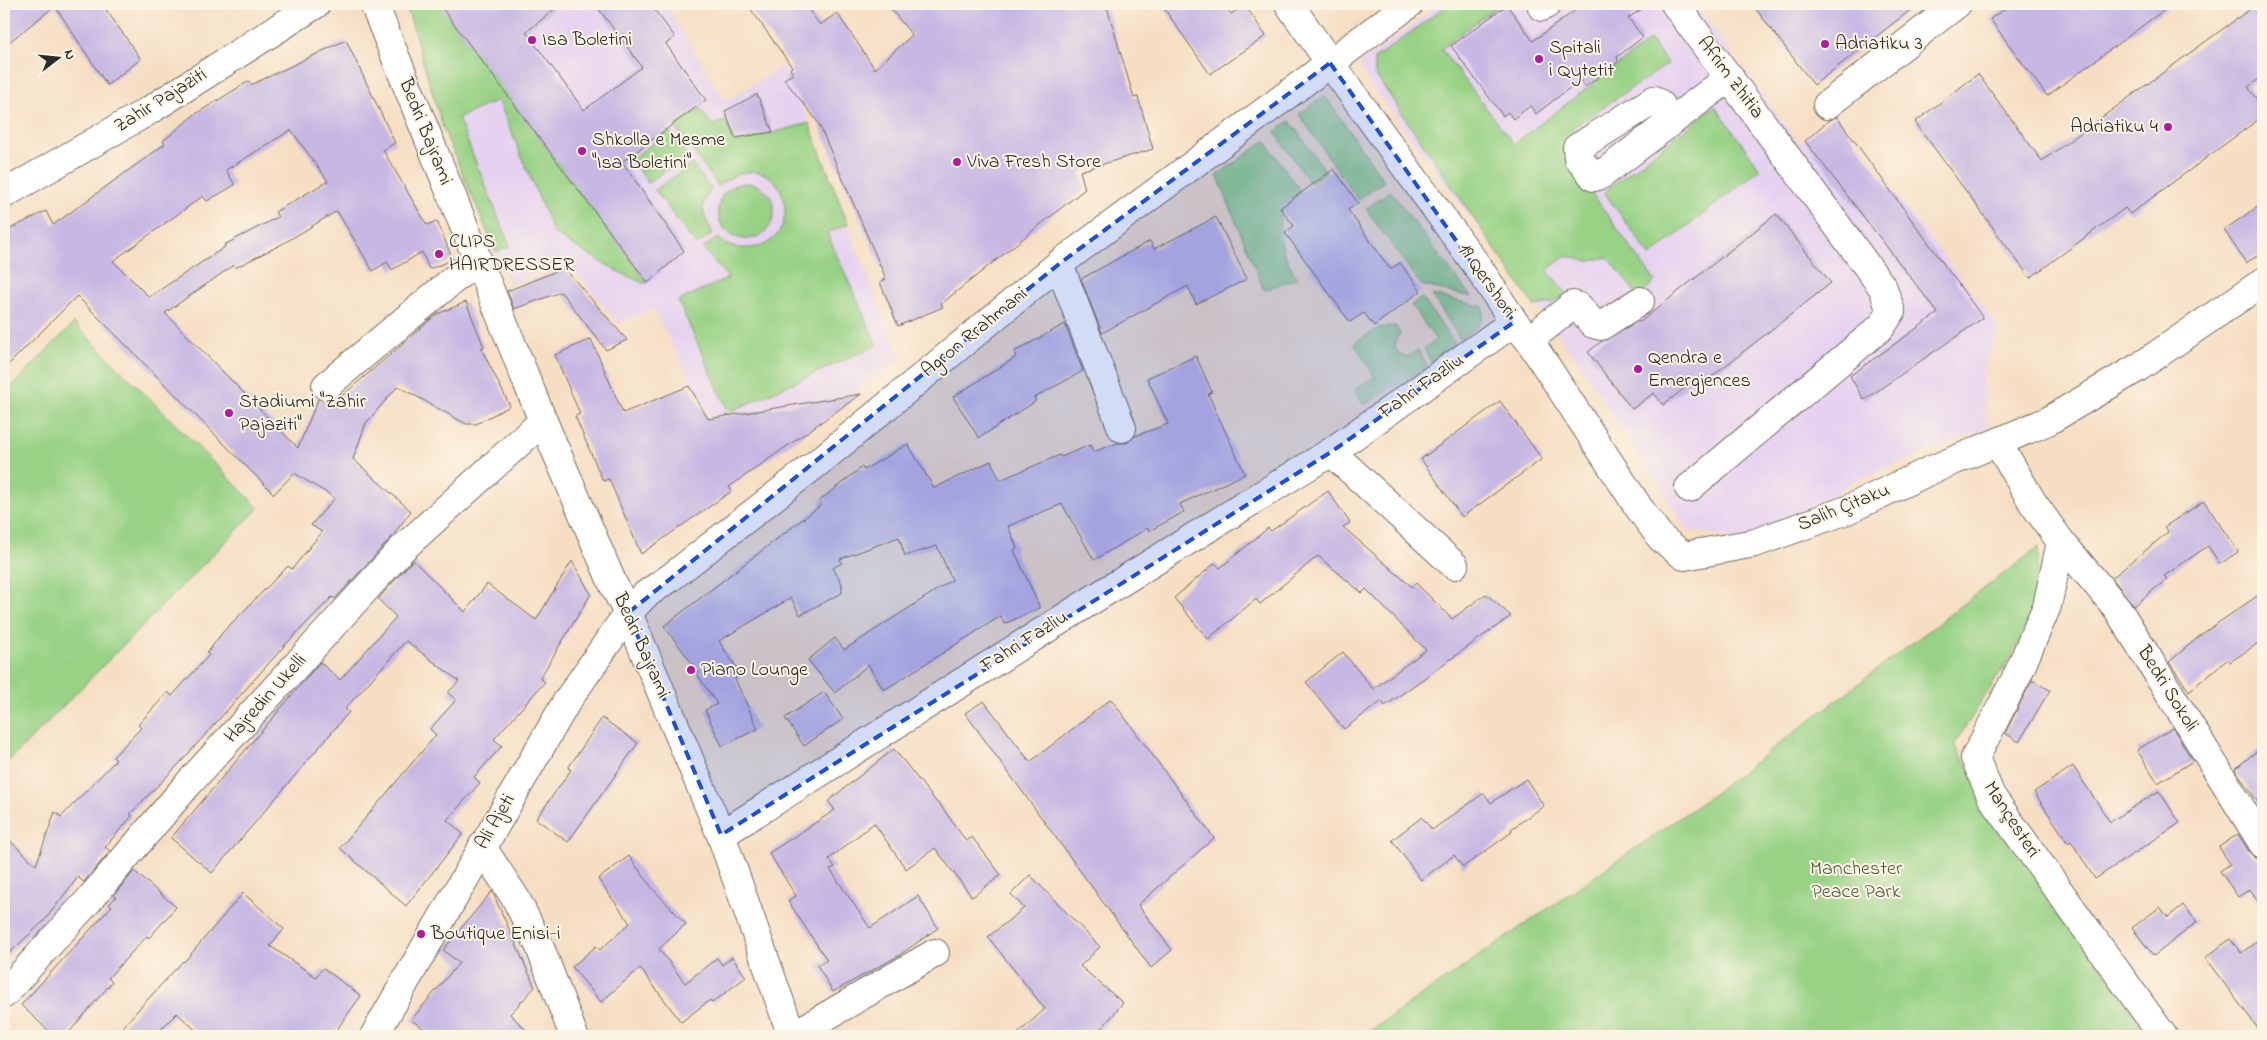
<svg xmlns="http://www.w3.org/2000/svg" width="2267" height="1040" font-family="'Indie Flower',sans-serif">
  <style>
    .built { fill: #e6d2f0 }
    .green { fill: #98d285; stroke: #627e58 }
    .building { fill: #c6b8e3; fill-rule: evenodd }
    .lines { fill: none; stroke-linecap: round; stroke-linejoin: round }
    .minor-casing { stroke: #726a60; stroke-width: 30 }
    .major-casing { stroke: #726a60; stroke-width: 30 }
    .minor { stroke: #fff; stroke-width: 28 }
    .major { stroke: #fff; stroke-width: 28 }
    .marked { fill: #1d4ed8; fill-opacity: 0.2; stroke: #1d4ed8; stroke-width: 4; stroke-dasharray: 10 6; stroke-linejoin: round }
    .poi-dot { fill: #b5179e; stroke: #fcf5e5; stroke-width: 2 }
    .labels { text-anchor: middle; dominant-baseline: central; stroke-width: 4; stroke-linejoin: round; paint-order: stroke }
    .poi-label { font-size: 20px; fill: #2b2b2b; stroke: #fcf5e5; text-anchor: start }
    .street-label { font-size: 20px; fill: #2b2b2b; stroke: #fcf5e5 }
    .park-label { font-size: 20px; fill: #4c5d46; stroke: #fcf5e5 }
  </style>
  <rect width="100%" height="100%" fill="#fcf5e5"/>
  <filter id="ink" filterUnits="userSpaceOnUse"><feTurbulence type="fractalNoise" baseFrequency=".02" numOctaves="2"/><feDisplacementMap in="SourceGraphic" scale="10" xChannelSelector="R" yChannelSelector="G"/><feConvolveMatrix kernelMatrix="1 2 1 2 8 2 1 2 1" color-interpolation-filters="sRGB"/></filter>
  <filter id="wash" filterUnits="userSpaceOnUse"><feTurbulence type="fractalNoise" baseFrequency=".0096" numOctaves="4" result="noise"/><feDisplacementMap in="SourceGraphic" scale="20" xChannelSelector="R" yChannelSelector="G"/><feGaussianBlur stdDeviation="1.12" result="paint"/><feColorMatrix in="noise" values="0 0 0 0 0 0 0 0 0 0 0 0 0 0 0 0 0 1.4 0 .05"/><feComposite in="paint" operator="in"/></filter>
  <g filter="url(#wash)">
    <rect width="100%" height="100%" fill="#f6dec3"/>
    <!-- built -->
    <g class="built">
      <path d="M405 4H665L726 102 786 64 900 359 850 395 724 415 712 420 653 308 619 324 566 260 510 284 443 128 419 53Z"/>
      <path d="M1441 4H1695L1799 144 1835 115 1999 328 1981 374 1988 428 1859 478 1755 543 1710 533 1689 531 1570 350 1366 78 1359 64Z"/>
    </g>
    <!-- green -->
    <g class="green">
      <path d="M415 4H439L648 283H643L617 271 554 234 498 100 458 118 510 246 496 252 443 128 407 8Z"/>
      <path d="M1449 4H1500L1441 49 1514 144 1650 40 1668 64 1572 128 1595 154 1576 171 1655 281 1639 297 1608 257 1590 261 1566 256 1547 270 1567 294 1552 303 1534 306 1375 74 1374 59Z"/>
      <path d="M1325 96 1384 181 1358 200 1299 114Z"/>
      <path d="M1715 106 1760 169 1650 256 1604 192Z"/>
      <path d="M700 108 712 125 726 121 735 143 809 123 848 224 827 233 877 345 729 412 678 301 728 278 703 248 718 238C728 247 737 249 750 248 812 244 786 133 718 186L675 126Z"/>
      <path d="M1290 121 1326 172 1310 183 1275 132Z"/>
      <path d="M669 131 687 155 648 183 631 159Z"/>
      <path d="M1265 141 1301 192 1283 205C1275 237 1281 250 1297 278L1264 290 1217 175Z"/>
      <path d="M692 164 711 189C698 207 703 214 713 233L696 245 655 190Z"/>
      <circle cx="746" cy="211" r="28"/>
      <path d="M1390 191 1471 297 1421 285 1366 209Z"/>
      <path d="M1432 295 1483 307C1487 323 1471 331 1460 339Z"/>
      <path d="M1422 298 1456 345 1431 362 1424 349 1436 340 1411 305Z"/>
      <path d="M74 323 259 508 4 766V394Z"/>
      <path d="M1396 326 1400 335 1396 338 1395 346 1398 354 1407 357 1418 350 1428 367 1364 405 1355 389 1375 377 1354 343 1379 328Z"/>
      <path d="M2039 547 2033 621 1954 745 2148 1036H1363L1701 803Z"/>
    </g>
    <g id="blocks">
      <!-- building -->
      <g class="building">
        <path d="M4 4H102L141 59 107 85 55 6 4 46Z"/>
        <path d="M439 4H561L526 32 584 110 642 67 595 4H650L675 37 666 44 706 100 622 162 684 251 648 283Z"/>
        <path d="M747 4H804L820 25 837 13 875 69 912 35 887 4H1106L1134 98 1138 97 1153 149 1080 171 1085 189 941 304 943 307 898 326 880 282 886 279 818 122 784 79 793 74 790 69 792 67Z"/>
        <path d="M1161 4H1224L1231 14 1245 5 1266 36 1210 74Z"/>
        <path d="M1584 4H1650L1628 18 1643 37 1617 57 1618 62 1585 87 1580 80 1536 114 1530 106 1513 119 1508 112 1503 116 1451 46 1507 5 1533 41Z"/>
        <path d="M1752 4H1918L1814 85Z"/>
        <path d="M2012 4H2172L2047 96 1990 19Z"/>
        <path d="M2257 4H2263V76L2248 87 2263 108V116L2130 214 2125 208 2030 278 1915 122 1978 74 2042 161Z"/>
        <path d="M346 40 395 143 383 150 427 225 437 221 453 260 429 269 422 252 392 270 387 262 373 271 337 211 284 243 235 268 234 265 165 313 298 448 318 399 335 402 437 314 466 302 484 347 481 348 510 406 476 424H466L398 386 366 423 353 459 411 511 391 538 335 599 332 597 286 644 180 763 130 814 132 816 105 847 110 851 84 882 78 877 44 921 4 958V835L36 865 55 812 61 817 116 760 113 757 141 728 138 725 168 692 172 696 209 655 207 653 222 633 288 566 292 569 322 532 311 525 335 498 294 473 274 494 77 296 4 369V232L46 211 53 225 165 144 163 141 194 115 249 81 251 85ZM291 130 328 181 275 212 278 217 224 245 225 247 149 297 113 261 203 196 207 201 235 185 226 170Z"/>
        <path d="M757 94 773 132 735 138 725 111Z"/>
        <path d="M1837 117 1983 318 1864 400 1850 376 1938 313 1805 141 1829 120Z"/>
        <path d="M1334 169 1358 203 1348 210 1390 269 1400 263 1421 291 1374 326 1364 313 1350 322 1285 233 1294 226 1280 208Z"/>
        <path d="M2263 203V252L2246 263 2224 230Z"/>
        <path d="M1776 214 1831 283 1701 385 1696 379 1663 405 1654 393 1632 409 1588 352 1602 341 1638 321 1640 322Z"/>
        <path d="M1216 217 1247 279 1196 304 1188 286 1102 333 1081 279 1150 241 1154 249Z"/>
        <path d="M564 268 579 285 627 340 606 350 561 292 514 309 507 291Z"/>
        <path d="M1065 324 1083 371 1034 398 1036 401 979 438 953 397 1016 357 1014 352Z"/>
        <path d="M591 339 623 413 689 386 708 419 861 394 729 487 732 491 641 554 609 479 603 481 575 416 580 414 555 355Z"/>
        <path d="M1196 356 1212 392 1208 394 1245 474 1180 504 1184 512 1149 531 1148 528 1094 560 1062 504 1008 526 1017 548 1014 550 1040 608 1004 624 1001 616 884 690 868 665 835 693 808 660 835 638 844 650 952 580 937 546 905 556 899 537 840 559 842 563 833 568 842 584V593L800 615 791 598 719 641 741 675 735 679 758 729 722 746 705 710 717 704 697 674 699 673 664 626 821 505 819 501 862 467 864 470 908 444 934 488 991 461 1000 480 1060 455 1061 457 1090 445 1093 452 1118 443H1127L1135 436 1168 424 1147 378Z"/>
        <path d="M1500 401 1542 459 1462 517 1421 459Z"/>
        <path d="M1328 491 1350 523 1343 527 1412 587 1416 583 1452 619 1486 594 1511 616 1385 706 1382 701 1344 729 1306 682 1343 652 1373 689 1426 650 1366 589 1362 593 1318 556 1260 604 1256 599 1208 639 1174 598 1215 563 1220 568 1268 528 1271 531Z"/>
        <path d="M2204 501 2238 552 2220 564 2208 546 2164 576 2167 579 2134 606 2112 578 2168 532 2164 527Z"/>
        <path d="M413 560 465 612 487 584 536 620 572 561 591 594 540 678 545 682 494 739 502 746 474 777 480 783 447 820 463 834 406 906 340 848 436 735 430 729 456 700 448 693 459 681 406 641 345 709 349 712 212 873 171 838 320 662 340 680 396 617 378 599Z"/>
        <path d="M2263 592V640L2230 662 2228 659 2189 691 2169 662 2202 634Z"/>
        <path d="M2032 680 2050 690 2019 742 2005 733Z"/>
        <path d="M824 692 843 719 804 746 785 718Z"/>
        <path d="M1111 699 1214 838 1138 905 1172 950 1151 968 965 713 984 701 1030 762Z"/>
        <path d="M602 718 638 743 568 842 536 819 571 770 568 768Z"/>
        <path d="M2173 728 2193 761 2158 783 2137 750Z"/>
        <path d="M2263 746V810L2235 769Z"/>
        <path d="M894 749 938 804 939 803 966 841 972 837 1001 875 972 897 935 848 906 869 874 823 829 859 835 867 830 869 870 928 918 896 938 928 898 956 833 992 817 965 827 960 788 901 796 896 769 853 835 810 828 801Z"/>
        <path d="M2073 766 2110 822 2159 791 2180 823 2095 879 2071 841 2068 843 2034 792Z"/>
        <path d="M1526 779 1544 806 1511 829 1512 832 1463 867 1454 855 1421 880 1392 840 1422 817 1432 830 1484 793 1491 803Z"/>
        <path d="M2238 834 2250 853 2256 858 2263 860V909L2250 889 2238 897 2220 871 2230 864 2219 847Z"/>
        <path d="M629 856 653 889 686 924 659 949 685 983 717 958 722 965 732 957 746 977 712 1003 710 1000 681 1022 640 968 601 1002 572 967 596 946 600 950 630 923 598 879Z"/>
        <path d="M134 871 176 907 149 938 147 936 108 978 112 982 66 1036H54L21 1005 112 906 109 904 116 897 114 895Z"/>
        <path d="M1030 875 1100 947 1080 966 1123 1003 1095 1036H1015L1045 1009 988 937 1024 908 1011 894Z"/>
        <path d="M492 891 535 987 510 1014 532 1036H436L411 1020 459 963 443 950Z"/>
        <path d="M243 893 284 929 270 946 316 977 323 968 361 996 332 1036H202L177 1013 154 1036H114L183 961 184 962Z"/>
        <path d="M2183 905 2197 922 2154 956 2132 928 2160 907 2168 917Z"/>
        <path d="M2263 937V1035L2205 958 2230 939 2241 953Z"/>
      </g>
    </g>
  </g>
  <g filter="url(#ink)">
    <use href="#blocks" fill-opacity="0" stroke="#726a60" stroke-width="1"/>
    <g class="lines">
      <!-- minor casing -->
      <g class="minor-casing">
        <g id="minor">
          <path d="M374 4 543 421 613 584 628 613 721 835 792 1036"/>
          <path d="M1409 4 1330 63 1478 267 1514 322 1529 340 1639 508 1661 538 1684 556 1755 543 1847 510 1929 471 2048 421 2139 367 2263 282"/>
          <path d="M1675 4 1883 288 1891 312 1881 327 1689 488"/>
          <path d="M1542 7 1547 4"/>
          <path d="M1827 105 1957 4"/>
          <path d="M1671 122 1661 105 1654 100 1577 148 1578 158 1594 177 1601 175 1730 77"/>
          <path d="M1059 264 1122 428"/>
          <path d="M1529 340 1573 305 1579 307 1593 324 1601 326 1640 301"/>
          <path d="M326 386 477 260"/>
          <path d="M1998 443 2033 503 2061 542 2117 608 2263 844"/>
          <path d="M1331 452 1454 565"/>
          <path d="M2061 542 2047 606 2017 676 1975 758 1991 796 2163 1036"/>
          <path d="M721 835 1100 595 1331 452 1514 322"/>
          <path d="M482 847 516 899 539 945 574 1036"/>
          <path d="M4 994 89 900 189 783 402 549 543 421"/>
          <path d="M792 1036 935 953"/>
        </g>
      </g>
      <!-- major casing -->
      <g class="major-casing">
        <g id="major">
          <path d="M4 194 150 110 316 4"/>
          <path d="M374 1036 567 701 628 613 645 595 670 578 825 457 1059 264 1330 63 1289 4"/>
        </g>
      </g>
      <!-- minor -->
      <use href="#minor" class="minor"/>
      <!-- major -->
      <use href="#major" class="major"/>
    </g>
  </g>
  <!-- marked area -->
  <path class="marked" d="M1330 63 1514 322 1331 452 721 835 628 613 1059 264Z"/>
  <!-- markers -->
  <g class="poi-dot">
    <circle cx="532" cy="40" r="5"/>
    <circle cx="1825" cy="44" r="5"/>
    <circle cx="1539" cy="59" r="5"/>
    <circle cx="2168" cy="127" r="5"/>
    <circle cx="582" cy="151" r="5"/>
    <circle cx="957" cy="162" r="5"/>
    <circle cx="439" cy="254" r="5"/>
    <circle cx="1638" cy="369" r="5"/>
    <circle cx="229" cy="413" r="5"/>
    <circle cx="691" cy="670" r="5"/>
    <circle cx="421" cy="934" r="5"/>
  </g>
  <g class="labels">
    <!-- poi labels -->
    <g class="poi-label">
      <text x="542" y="40">Isa Boletini</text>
      <text x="1835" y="44">Adriatiku 3</text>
      <text x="1549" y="48">Spitali<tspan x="1549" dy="23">i Qytetit</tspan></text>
      <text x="2158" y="127" text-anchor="end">Adriatiku 4</text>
      <text x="592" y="140">Shkolla e Mesme<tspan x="592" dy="23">"Isa Boletini"</tspan></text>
      <text x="967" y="162">Viva Fresh Store</text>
      <text x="449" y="242">CLIPS<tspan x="449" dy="23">HAIRDRESSER</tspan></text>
      <text x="1648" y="358">Qendra e<tspan x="1648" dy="23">Emergjences</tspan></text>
      <text x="239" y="402">Stadiumi "Zahir<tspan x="239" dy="23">Pajaziti"</tspan></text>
      <text x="701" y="670">Piano Lounge</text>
      <text x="431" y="934">Boutique Enisi-i</text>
    </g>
    <!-- street labels -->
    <g class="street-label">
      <text transform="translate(1730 78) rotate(53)">Afrim Zhitia</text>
      <text transform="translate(161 101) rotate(-32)">Zahir Pajaziti</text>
      <text transform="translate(425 132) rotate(68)">Bedri Bajrami</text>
      <text transform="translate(1486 281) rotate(55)">19 Qershori</text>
      <text transform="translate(975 333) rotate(-39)">Agron Rrahmani</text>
      <text transform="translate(1422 387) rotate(-35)">Fahri Fazliu</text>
      <text transform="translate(1844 508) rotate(-22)">Salih Çitaku</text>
      <text transform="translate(1025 642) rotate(-32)">Fahri Fazliu</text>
      <text transform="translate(641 646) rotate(66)">Bedri Bajrami</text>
      <text transform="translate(2167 689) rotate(58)">Bedri Sokoli</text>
      <text transform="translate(266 699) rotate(-48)">Hajredin Ukelli</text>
      <text transform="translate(2011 820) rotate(57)">Mançesteri</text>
      <text transform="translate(496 822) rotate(-60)">Ali Ajeti</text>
    </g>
    <!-- park labels -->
    <g class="park-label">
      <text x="1856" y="869">Manchester<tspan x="1856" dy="23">Peace Park</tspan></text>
    </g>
  </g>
  <!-- margin -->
  <rect width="2267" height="1040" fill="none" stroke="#fcf5e5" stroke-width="20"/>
  <!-- north arrow -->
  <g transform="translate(58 58) rotate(74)" stroke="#fcf5e5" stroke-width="4" paint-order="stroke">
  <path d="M0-4L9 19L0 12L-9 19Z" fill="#2b2b2b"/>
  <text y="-8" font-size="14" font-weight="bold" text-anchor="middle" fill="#2b2b2b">N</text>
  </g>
</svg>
